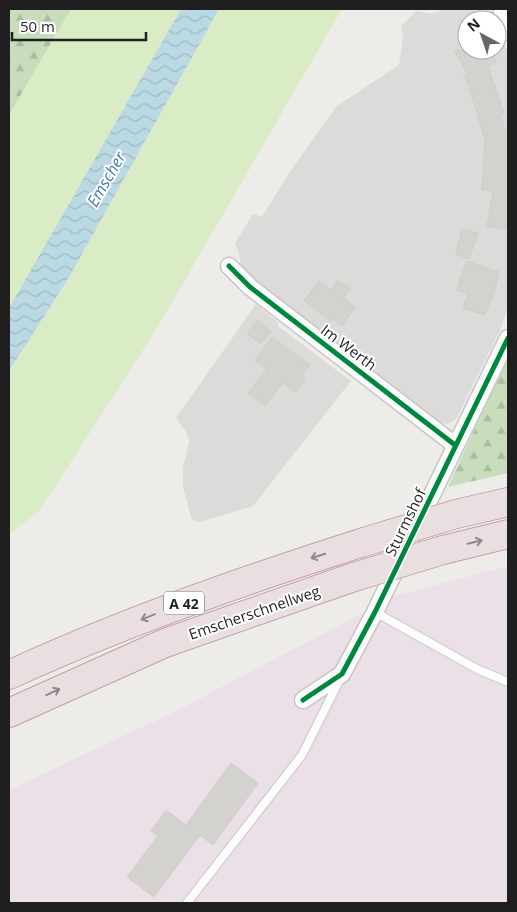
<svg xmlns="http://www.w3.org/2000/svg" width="517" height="912" font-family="'Open Sans',sans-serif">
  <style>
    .residential { fill: #dcdbd9 }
    .industrial { fill: #ebe0e7 }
    .grass { fill: #d9ecc5 }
    .forest { fill: url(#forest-firs) }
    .water { fill: url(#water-waves) }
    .building { fill: #d4d2cf; stroke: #d0cdc9 }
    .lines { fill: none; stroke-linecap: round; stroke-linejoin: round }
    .service-casing { stroke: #c6c6c4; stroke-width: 10 }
    .minor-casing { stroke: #c6c6c4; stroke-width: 19 }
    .motorway-casing { stroke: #c49ea9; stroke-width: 30 }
    .service { stroke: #fcfcfc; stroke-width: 8 }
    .minor { stroke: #fcfcfc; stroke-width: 16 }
    .motorway { stroke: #eadfe0; stroke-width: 28 }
    .motorway-bridge-casing { stroke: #c49ea9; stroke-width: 30; stroke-linecap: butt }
    .motorway-bridge { stroke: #eadfe0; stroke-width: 28 }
    .cycleway-casing { stroke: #fff; stroke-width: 8 }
    .cycleway { stroke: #00873e; stroke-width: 5 }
    .oneway { stroke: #8f8989 }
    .labels { text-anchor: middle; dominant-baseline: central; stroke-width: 4; stroke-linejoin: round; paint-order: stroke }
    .shield { fill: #fff; stroke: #626262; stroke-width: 1 }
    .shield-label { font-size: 14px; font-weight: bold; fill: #1f1f1f }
    .street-label { font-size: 15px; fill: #1f1f1f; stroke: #fff }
    .water-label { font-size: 16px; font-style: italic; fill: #4477ab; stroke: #fff }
  </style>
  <defs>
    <pattern id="forest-firs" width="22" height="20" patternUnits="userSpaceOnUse" patternTransform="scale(1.25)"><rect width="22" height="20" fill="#c7ddbc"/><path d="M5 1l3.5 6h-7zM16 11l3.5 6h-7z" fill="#aabda1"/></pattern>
    <pattern id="water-waves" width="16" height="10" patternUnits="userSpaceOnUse" patternTransform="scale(1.25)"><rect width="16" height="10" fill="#bad9e2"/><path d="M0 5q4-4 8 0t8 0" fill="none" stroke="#9fbac1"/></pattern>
  </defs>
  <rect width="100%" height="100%" fill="#edece8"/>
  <!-- residential -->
  <g class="residential">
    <path d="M444 9H473L479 16 484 13 489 20H467V50H497V33L508 51V307L500 330 456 419 450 423 445 424 439 422 260 287 241 267 239 255 235 243 253 214 262 217 289 173 336 107 399 65 403 39 401 26 416 11 432 14Z"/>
    <path d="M256 304 279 323 278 326 351 381 253 506 200 522 192 520 183 487V468L189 441 186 432 176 418Z"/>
  </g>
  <!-- industrial -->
  <path class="industrial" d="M508 566V903H9V790L172 713 395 596Z"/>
  <!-- grass -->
  <g class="grass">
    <path d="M71 9H181L9 308V115Z"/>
    <path d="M219 9H342L156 330 40 510 9 535V371L68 279Z"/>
  </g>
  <!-- forest -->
  <g class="forest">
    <path d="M9 9H71L9 115Z"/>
    <path d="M508 357V473L448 487Z"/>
  </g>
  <!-- water -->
  <path class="water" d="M181 9H219L68 279 9 371V308Z"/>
  <!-- building -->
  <g class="building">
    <path d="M454 50H490L496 62 488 66 504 113 500 114 508 141V230L487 226 493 191 482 190 485 140 469 86 464 76 468 74Z"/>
    <path d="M462 229 478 233 469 259 456 254Z"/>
    <path d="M466 261 499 272 494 294 484 315 463 308 468 294 457 290Z"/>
    <path d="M338 280 351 289 343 298 355 307 342 326 333 319 331 321 304 301 319 281 331 290Z"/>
    <path d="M257 320 271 331 261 344 247 334Z"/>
    <path d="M272 337 310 365 301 376 305 379 296 392 283 383 265 406 248 393 267 369 255 361Z"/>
    <path d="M231 763 258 783 213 845 200 835 154 897 127 877 158 836 151 831 166 810 186 825Z"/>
  </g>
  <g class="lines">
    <!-- service casing -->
    <g class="service-casing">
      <g id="service">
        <path d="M375 612 477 669 508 682"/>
        <path d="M187 903 302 755 339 681"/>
      </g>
    </g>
    <!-- minor casing -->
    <g class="minor-casing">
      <g id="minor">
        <path d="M502 12 508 32"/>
        <path d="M229 266 250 287 455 445"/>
        <path d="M303 700 342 674 375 612 508 338"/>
      </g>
    </g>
    <!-- motorway casing -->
    <g class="motorway-casing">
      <g id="motorway">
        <path d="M456 514 508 502"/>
        <path d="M443 550 508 534"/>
        <path d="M9 675C124 622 244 580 364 542"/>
        <path d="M9 713 165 643 351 578"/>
      </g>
    </g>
    <!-- service -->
    <use href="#service" class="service"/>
    <!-- minor -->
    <use href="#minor" class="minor"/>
    <!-- motorway -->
    <use href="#motorway" class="motorway"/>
    <!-- motorway-bridge casing -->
    <g class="motorway-bridge-casing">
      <g id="motorway-bridge">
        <path d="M364 542 456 514"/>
        <path d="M351 578 443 550"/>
      </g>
    </g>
    <!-- motorway-bridge -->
    <use href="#motorway-bridge" class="motorway-bridge"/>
    <!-- cycleway casing -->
    <g class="cycleway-casing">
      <g id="cycleway">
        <path d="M229 266 250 287 455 445"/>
        <path d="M303 700 342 674 375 612 508 338"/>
      </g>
    </g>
    <!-- cycleway -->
    <use href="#cycleway" class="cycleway"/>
  </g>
  <!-- one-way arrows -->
  <defs><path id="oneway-shaft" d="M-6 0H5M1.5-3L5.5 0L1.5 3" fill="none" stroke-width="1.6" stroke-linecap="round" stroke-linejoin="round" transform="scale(1.25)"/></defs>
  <g class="oneway">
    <use href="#oneway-shaft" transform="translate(475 542) rotate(-14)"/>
    <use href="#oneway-shaft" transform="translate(318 556) rotate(162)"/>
    <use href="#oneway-shaft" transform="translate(148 617) rotate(158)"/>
    <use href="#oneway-shaft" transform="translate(53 692) rotate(-25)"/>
  </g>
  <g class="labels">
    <!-- shield labels -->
    <rect class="shield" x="164" y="591.5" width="40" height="23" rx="4"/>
    <g class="shield-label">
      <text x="184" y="603">A 42</text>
    </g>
    <!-- street labels -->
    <g class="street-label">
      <text transform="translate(349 347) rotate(37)">Im Werth</text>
      <text transform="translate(405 522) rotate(-64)">Sturmshof</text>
      <text transform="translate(254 612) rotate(-19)">Emscherschnellweg</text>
    </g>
    <!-- water labels -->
    <g class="water-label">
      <text transform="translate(106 179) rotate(-60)">Emscher</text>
    </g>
  </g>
  <!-- border -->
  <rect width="517" height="912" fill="none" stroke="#1f1f1f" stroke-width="20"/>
  <!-- north arrow -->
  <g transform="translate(482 35) rotate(320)"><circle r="24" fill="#ffffff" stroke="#a5a5a5"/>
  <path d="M0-4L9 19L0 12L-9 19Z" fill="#676765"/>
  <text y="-8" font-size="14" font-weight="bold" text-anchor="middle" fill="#1f1f1f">N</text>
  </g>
  <!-- scale -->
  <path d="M12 32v8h134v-8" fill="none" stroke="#1f1f1f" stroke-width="2.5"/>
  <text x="20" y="32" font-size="15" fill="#1f1f1f" stroke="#ffffff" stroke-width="4" paint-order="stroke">50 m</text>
</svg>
